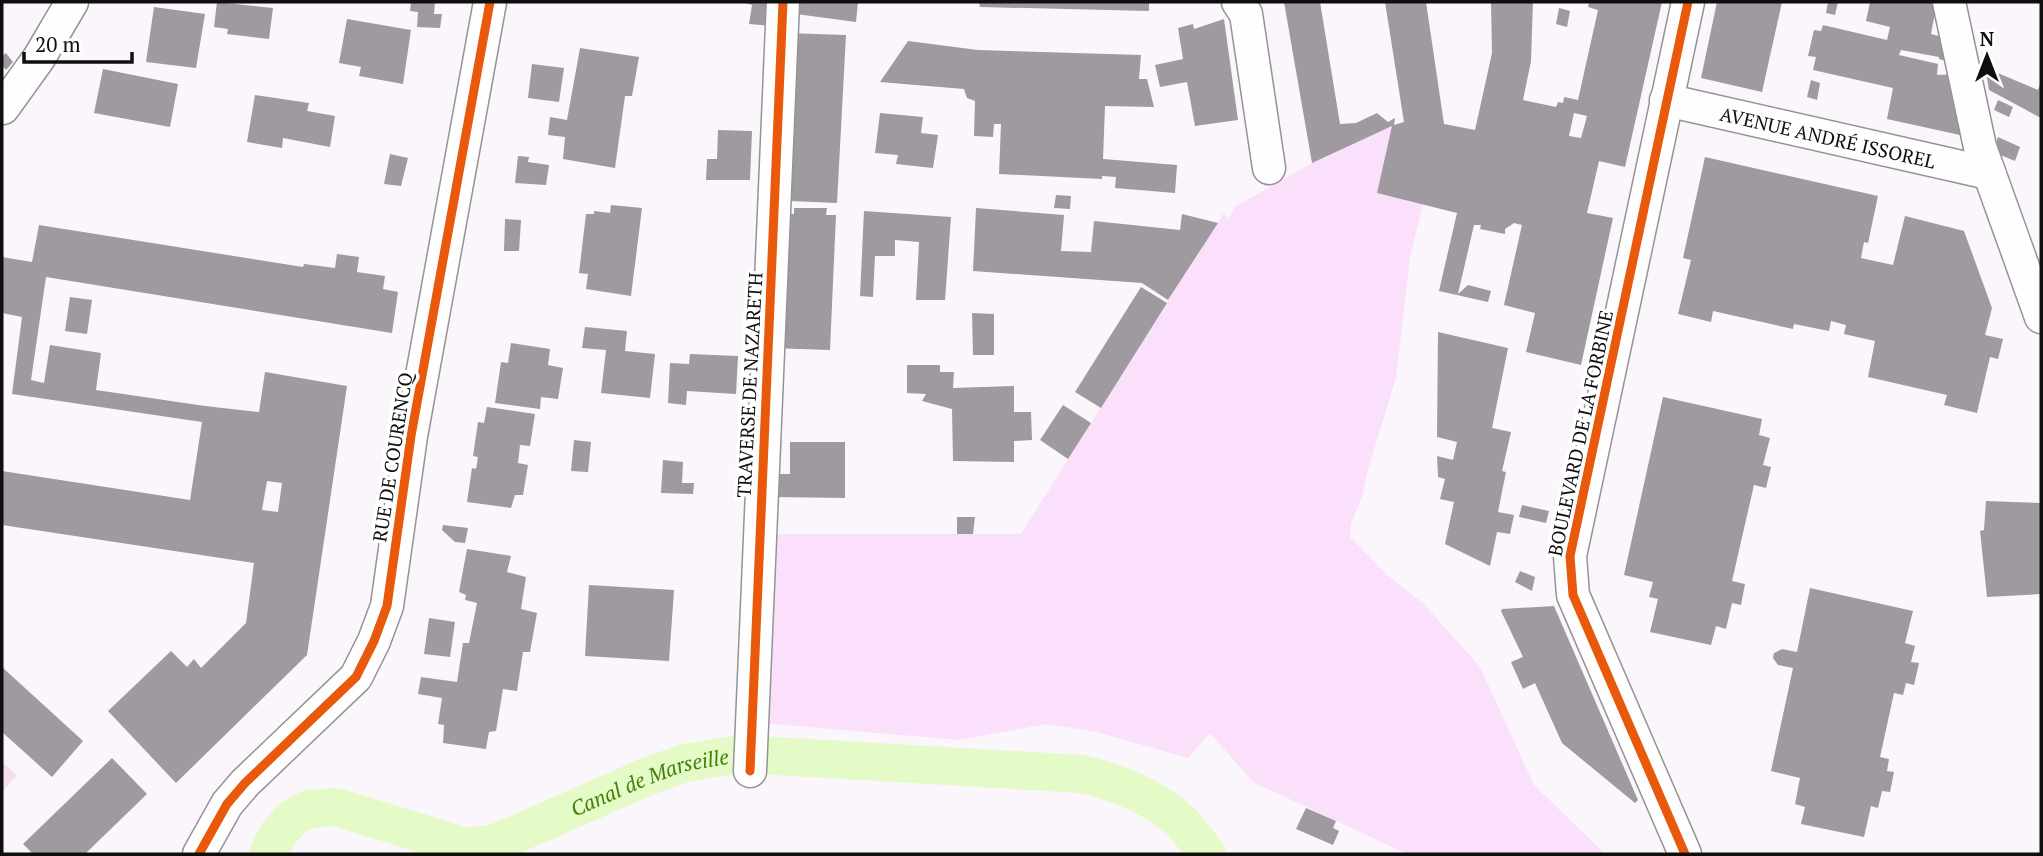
<svg xmlns="http://www.w3.org/2000/svg" width="2043" height="856" font-family="'PT Serif',serif">
  <style>
    .farmland { fill: #fae0fa }
    .pitch { fill: #f8ddee }
    .lines { fill: none; stroke-linecap: round; stroke-linejoin: round }
    .canal { stroke: #e4fbc7; stroke-width: 38 }
    .building { fill: #9e9aa0; fill-rule: evenodd }
    .street-casing { stroke: #959396; stroke-width: 35 }
    .street { stroke: #fefeff; stroke-width: 32 }
    .cycleway-casing { stroke: #fff; stroke-width: 13 }
    .cycleway { stroke: #e8590c; stroke-width: 9 }
    .labels { text-anchor: middle; dominant-baseline: central; stroke-width: 7; stroke-linejoin: round; paint-order: stroke }
    .street-label { font-size: 19px; fill: #0f0f0f; stroke: #fff }
    .water-label { font-size: 21px; font-style: italic; fill: #44810b; stroke: #fff }
  </style>
  <rect width="100%" height="100%" fill="#fbf5fc"/>
  <!-- farmland -->
  <path class="farmland" d="M1392 126 1377 193 1423 204 1410 257 1396 378 1369 466 1362 497 1351 523 1350 537 1387 575 1424 604 1480 667 1534 785 1605 854H1407L1253 782 1210 733 1188 758 1097 732 1047 724 959 740 761 723 769 534H1021L1223 214 1229 218 1236 206 1312 163Z"/>
  <!-- pitch -->
  <path class="pitch" d="M2 762 17 775 2 792Z"/>
  <g class="lines">
    <!-- canal -->
    <path class="canal" id="s1" d="M268 854 278 834 292 818 309 809 335 807 467 847 496 843 646 777 685 763 740 754 1082 774C1118 783 1151 795 1179 820 1190 830 1198 843 1207 854"/>
  </g>
  <!-- building -->
  <g class="building">
    <path d="M217 2 273 8 269 39 227 34 228 29 214 27Z"/>
    <path d="M411 2H435L434 14H442L440 28 417 27 418 12 410 11Z"/>
    <path d="M742 2H775L773 26 749 24 752 5Z"/>
    <path d="M797 2H858L856 22 796 14Z"/>
    <path d="M979 2H1149V11L980 7Z"/>
    <path d="M1284 2H1320L1340 124 1356 123 1377 113 1388 122 1395 118 1394 125 1404 122 1385 2H1426L1444 124 1475 130 1492 53 1491 2H1533L1531 61 1523 100 1556 107 1558 102 1563 103 1564 97 1578 100 1598 10 1588 7 1589 2H1662L1625 167 1599 161 1587 213 1613 218 1581 365 1526 352 1535 313 1504 305 1522 225 1514 223 1505 229V234L1480 229 1481 225H1474L1458 294 1468 285 1491 291 1488 302 1439 291 1457 213 1377 193 1392 126 1312 163ZM1574 113 1587 116 1581 138 1569 136Z"/>
    <path d="M1717 2H1782L1762 92 1701 78Z"/>
    <path d="M1828 2H1838L1835 15 1826 13Z"/>
    <path d="M1870 2H1937L1931 34 1950 39 1955 63 1939 59V57L1901 50 1899 55 1938 64 1937 75 1957 74 1969 137 1887 119 1893 88 1813 70 1816 57 1808 56 1814 30 1821 31 1823 25 1887 40 1890 27 1866 21Z"/>
    <path d="M154 7 205 14 196 68 146 62Z"/>
    <path d="M1559 8 1570 11 1567 27 1556 24Z"/>
    <path d="M347 19 411 30 403 84 359 76 361 67 339 63Z"/>
    <path d="M1224 19 1238 120 1195 126 1187 82 1160 87 1155 65 1183 59 1178 28 1193 24 1194 29Z"/>
    <path d="M786 33 846 35 837 203 790 201V214H794V208H827L826 215H836L830 350 770 348Z"/>
    <path d="M908 41 978 50 1141 55 1139 79H1147L1154 107 1105 106 1103 159 1177 165 1175 193 1115 188 1116 177 1102 176V179L999 174 1001 124H994L993 137 974 136 975 101 967 98 964 89 880 82Z"/>
    <path d="M580 48 639 57 632 96H625L615 168 563 159 565 137 548 135 550 117 567 120Z"/>
    <path d="M6 53 13 62 6 70 2 65V56Z"/>
    <path d="M532 64 564 68 559 102 528 98Z"/>
    <path d="M103 69 178 84 170 127 94 113Z"/>
    <path d="M1993 71 2038 90 2041 81V118L1989 90 1986 72Z"/>
    <path d="M1811 80 1820 83 1817 100 1807 97Z"/>
    <path d="M255 95 309 103 307 111 335 116 330 147 283 138 282 148 247 142Z"/>
    <path d="M1998 100 2013 107 2009 117 1994 110Z"/>
    <path d="M880 113 923 117 921 133 938 135 933 168 896 164 898 155 875 153Z"/>
    <path d="M718 130 752 131 750 180H706L707 159H717Z"/>
    <path d="M1998 137 2020 147 2015 161 1993 152Z"/>
    <path d="M390 154 408 158 401 186 384 184Z"/>
    <path d="M518 156 529 157 528 162 549 165 546 185 515 183Z"/>
    <path d="M1705 157 1878 196 1868 243 1864 242 1861 258 1893 265 1905 216 1964 231 1992 308 1985 335 2003 339 1998 359 1990 357 1977 413 1944 405 1947 395 1868 377 1875 341 1844 334 1846 325 1831 321 1829 331 1794 324 1793 329 1713 311 1711 322 1678 314 1691 260 1683 258Z"/>
    <path d="M1056 195 1071 196 1070 209 1054 208Z"/>
    <path d="M611 205 642 208 631 296 586 289 588 274 579 273 586 214H594V211L610 213Z"/>
    <path d="M976 208 1064 215 1061 251 1091 252 1094 221 1180 230 1182 214 1218 223 1168 300 1142 283 973 271Z"/>
    <path d="M864 211 951 217 945 300H916L919 242 895 240V256H875L873 297 860 296Z"/>
    <path d="M505 219 521 220 519 251H504Z"/>
    <path d="M39 225 303 267 304 264 335 268 337 254 359 257 357 272 385 276 383 289 398 292 392 333 46 277 31 380 44 383 50 345 101 353 96 390 205 406 259 412 265 372 347 386 307 655 176 783 108 711 171 651 187 667 194 659 201 668 246 623 254 563 2 525V471L190 500 202 422 12 394 22 317 2 313V257L32 262ZM267 481 282 483 278 512 262 510Z"/>
    <path d="M1141 287 1167 303 1101 408 1075 392Z"/>
    <path d="M70 297 92 300 87 334 65 331Z"/>
    <path d="M972 313 994 314V355H973Z"/>
    <path d="M585 327 627 331 625 351 655 354 650 398 601 393 606 350 582 348Z"/>
    <path d="M1438 332 1508 348 1492 428 1511 432 1502 471 1506 472 1498 512 1514 515 1510 534 1497 532 1490 566 1445 544 1454 502 1440 499 1445 479 1438 477 1437 456 1453 460 1457 442 1437 437Z"/>
    <path d="M511 343 550 349 548 365 563 368 558 399 541 397 540 409 495 403 501 362 508 363Z"/>
    <path d="M690 354 738 356 736 394 687 391 686 405 668 403 670 363 689 364Z"/>
    <path d="M907 365H940V372H954L953 388 1014 386V412H1031L1032 440 1014 441V462L953 461 952 409 922 401 926 394 907 393Z"/>
    <path d="M1663 397 1762 419 1759 435 1770 438 1763 465 1771 467 1766 488 1754 485 1732 581 1745 584 1741 605 1732 603 1726 629 1716 626 1711 645 1650 632 1658 599 1649 597 1653 582 1624 575Z"/>
    <path d="M1063 405 1091 423 1068 459 1040 440Z"/>
    <path d="M487 407 535 414 530 446 520 445 518 463 528 465 523 495H515L511 508 467 502 472 468 476 469 478 457 473 456 478 422 484 423Z"/>
    <path d="M574 440 591 442 588 472 571 471Z"/>
    <path d="M790 442H845V498L772 497V474H790Z"/>
    <path d="M663 460 683 462 682 483H694L693 494 661 493Z"/>
    <path d="M1986 501 2041 503V594L1987 597 1980 531 1984 530Z"/>
    <path d="M1522 505 1549 511 1546 523 1519 517Z"/>
    <path d="M957 517H975L973 534H957Z"/>
    <path d="M443 525 468 528 465 543 455 542 442 530Z"/>
    <path d="M467 549 511 556 507 572 526 577 521 609 537 613 530 652H523L517 691 503 689 496 731 489 732 486 749 443 743 444 725 438 724 442 698 418 694 421 677 457 682 463 643H469L477 603 465 600 466 595 459 592Z"/>
    <path d="M1520 571 1535 577 1532 591 1515 582Z"/>
    <path d="M589 585 674 590 669 661 585 656Z"/>
    <path d="M1810 588 1913 611 1905 643 1915 646 1911 662 1919 663 1914 685 1906 683 1903 695 1894 693 1880 757 1889 759 1887 771 1894 772 1890 792 1882 791 1878 808 1871 806 1864 837 1801 824 1805 807 1795 804 1800 778 1771 771 1793 668 1778 665 1773 658 1774 653 1782 649 1797 652Z"/>
    <path d="M1554 606 1638 800 1635 803 1562 743 1535 683 1523 689 1511 662 1523 657 1501 611 1502 609Z"/>
    <path d="M429 618 455 622 450 657 424 654Z"/>
    <path d="M2 667 83 741 52 777 2 732Z"/>
    <path d="M112 758 147 794 85 854H33L23 844Z"/>
    <path d="M1306 808 1336 821 1333 828 1339 831 1333 845 1296 829Z"/>
  </g>
  <g class="lines">
    <!-- street casing -->
    <g class="street-casing">
      <g id="street">
        <path d="M1238 2 1246 14 1269 168"/>
        <path d="M1949 2 1980 147 2041 317"/>
        <path id="s2" d="M1666 100 1988 173"/>
        <path d="M3 108 39 58 72 2"/>
        <path d="M750 771 783 2"/>
        <path d="M199 854 227 804 245 783 356 677 374 641 387 606 411 436 490 2"/>
        <path d="M1685 854 1573 595 1570 556 1688 2"/>
      </g>
    </g>
    <!-- street -->
    <use href="#street" class="street"/>
    <!-- cycleway casing -->
    <g class="cycleway-casing">
      <g id="cycleway">
        <path d="M750 771 783 2"/>
        <path d="M199 854 227 804 245 783 356 677 374 641 387 606 411 436 490 2"/>
        <path d="M1685 854 1573 595 1570 556 1688 2"/>
      </g>
    </g>
    <!-- cycleway -->
    <use href="#cycleway" class="cycleway"/>
  </g>
  <g class="labels">
    <!-- street labels -->
    <g class="street-label">
      <text stroke="none"><textPath href="#s2" startOffset="166">AVENUE ANDRÉ ISSOREL</textPath></text>
      <text transform="translate(749 385) rotate(-87)">TRAVERSE DE NAZARETH</text>
      <text transform="translate(1580 433) rotate(-78)">BOULEVARD DE LA FORBINE</text>
      <text transform="translate(392 457) rotate(-81)">RUE DE COURENCQ</text>
    </g>
    <!-- water labels -->
    <g class="water-label">
      <text stroke="none"><textPath href="#s1" startOffset="422">Canal de Marseille</textPath></text>
    </g>
  </g>
  <!-- border -->
  <rect width="2043" height="856" fill="none" stroke="#0f0f0f" stroke-width="7"/>
  <!-- north arrow -->
  <g transform="translate(1987 56)" stroke="#ffffff" stroke-width="5" paint-order="stroke">
  <path d="M0-5L12 26L0 18L-12 26Z" fill="#0f0f0f"/>
  <text y="-10" font-size="19" font-weight="bold" text-anchor="middle" fill="#0f0f0f">N</text>
  </g>
  <!-- scale -->
  <path d="M24 52v10h108v-10" fill="none" stroke="#0f0f0f" stroke-width="3.5"/>
  <text x="35" y="52" font-size="21" fill="#0f0f0f" stroke="#ffffff" stroke-width="5" paint-order="stroke">20 m</text>
</svg>
